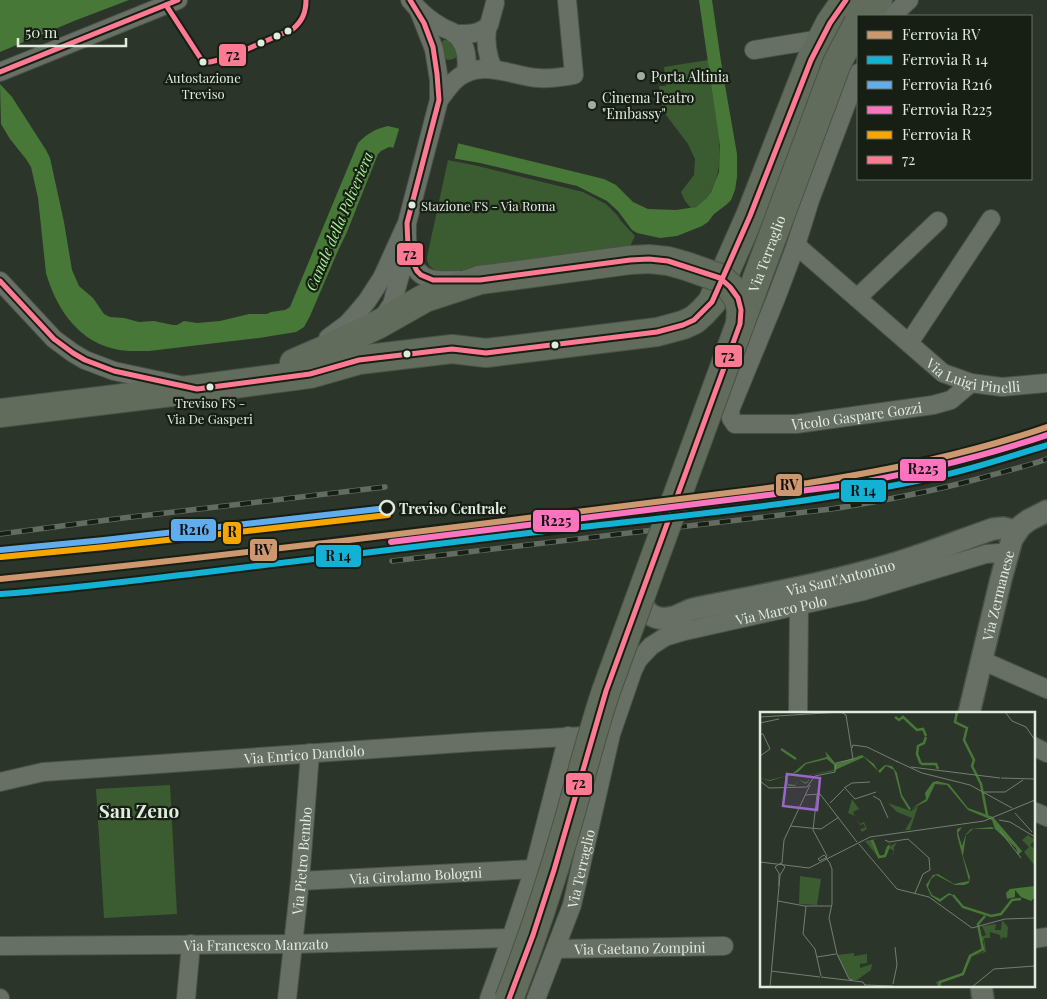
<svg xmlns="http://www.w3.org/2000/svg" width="1047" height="999" font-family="'Playfair Display',serif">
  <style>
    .green { fill: #3b5c31 }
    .water { fill: #477838 }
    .pier { fill: #2c3529 }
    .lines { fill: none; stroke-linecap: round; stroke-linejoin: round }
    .minor-casing { stroke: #4a5247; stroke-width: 20 }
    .tertiary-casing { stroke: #4a5247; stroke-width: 24 }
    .primary-casing { stroke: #4a5247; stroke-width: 30 }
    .minor { stroke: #687065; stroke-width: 18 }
    .tertiary { stroke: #687065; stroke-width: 21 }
    .primary { stroke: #616c5d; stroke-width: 28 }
    .rail-casing { stroke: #646c62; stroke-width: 5.5 }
    .rail { stroke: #171f15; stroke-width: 4; stroke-dasharray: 11; stroke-linecap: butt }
    .primary-bridge-casing { stroke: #4a5247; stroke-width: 30; stroke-linecap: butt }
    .primary-bridge { stroke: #616c5d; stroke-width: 28 }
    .bus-1-casing { stroke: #171f15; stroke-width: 9 }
    .bus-1 { stroke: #fe7a93; stroke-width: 5 }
    .rail-1-casing { stroke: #171f15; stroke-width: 10 }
    .rail-2-casing { stroke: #171f15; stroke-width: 10 }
    .rail-3-casing { stroke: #171f15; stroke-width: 10 }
    .rail-4-casing { stroke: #171f15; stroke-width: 10 }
    .rail-5-casing { stroke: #171f15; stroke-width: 10 }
    .rail-1 { stroke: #cd976f; stroke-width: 6 }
    .rail-2 { stroke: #13b2d5; stroke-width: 6 }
    .rail-3 { stroke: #60acee; stroke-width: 6 }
    .rail-4 { stroke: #fc73be; stroke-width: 6 }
    .rail-5 { stroke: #f7a600; stroke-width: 6 }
    .bus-dot { fill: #e1ecde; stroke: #171f15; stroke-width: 2 }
    .poi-dot { fill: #a2ac9f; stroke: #171f15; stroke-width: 2 }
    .stop-dot { fill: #171f15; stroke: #e1ecde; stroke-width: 2.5 }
    .labels { text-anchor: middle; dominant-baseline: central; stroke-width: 4.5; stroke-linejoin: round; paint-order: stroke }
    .bus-label { font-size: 13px; fill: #e1ecde; stroke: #171f15 }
    .poi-label { font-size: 14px; fill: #e1ecde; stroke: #171f15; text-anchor: start }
    .street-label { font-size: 14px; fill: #e1ecde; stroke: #171f15 }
    .stop-label { font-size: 14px; font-weight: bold; fill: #e1ecde; stroke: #171f15; text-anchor: start }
    .water-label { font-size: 15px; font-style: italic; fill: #a7f192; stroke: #171f15 }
    .district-label { font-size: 19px; font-weight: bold; fill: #e1ecde; stroke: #171f15 }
    .inset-river { fill: none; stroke: #477838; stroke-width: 2.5 }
    .inset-road { fill: none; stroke: #747e71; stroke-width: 1 }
    .view { fill: #9a66c8; fill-opacity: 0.15; stroke: #9a66c8; stroke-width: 2.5 }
    .inset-edge { fill: none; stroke: #e1ecde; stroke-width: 2.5 }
    .line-badge { stroke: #171f15; stroke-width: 2 }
    .pale-badge-label { font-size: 14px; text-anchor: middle; font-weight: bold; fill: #111 }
  </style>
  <rect width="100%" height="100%" fill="#2c3529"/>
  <!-- green -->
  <g class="green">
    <path d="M448 39 455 40 458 56C453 60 448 61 442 58L439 45 444 40Z"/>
    <path d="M708 60C710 77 713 94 715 111 719 138 725 165 711 191 707 200 701 206 691 208L685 201 681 192 694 175 695 159 688 144 663 111 659 86H666L664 67Z"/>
    <path d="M448 160 478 166 583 192 606 204 617 215 621 221 635 236 628 250 442 273C433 269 427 267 427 257Z"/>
    <path d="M170 785 177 914 104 918 96 789Z"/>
  </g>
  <!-- water -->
  <g class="water">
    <path d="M0 0H129L74 21 0 52Z"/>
    <path d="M699 0H712L722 68 737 154V177L735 190 731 200 726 205 714 214 708 222 702 226 677 236 660 238 637 233 632 230 618 211 607 201 577 186 480 163 389 147 381 151 378 154 347 232 337 253 310 316 304 327 296 332 259 338 149 351C136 351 123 352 111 348 76 339 55 305 46 273L38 198 31 167 26 159 10 139 1 124 0 84 12 97 46 150 50 158 64 222 72 270 79 286 93 298 104 314 110 317 124 318 139 322 154 321 173 325H177L184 321 197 323 220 321 249 314H267L271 312 285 310 290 307 358 143C368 133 375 129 388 126L604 179 616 185 633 202 648 209 676 210 696 207 706 199 711 192 719 172 720 146Z"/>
  </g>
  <!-- pier -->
  <path class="pier" d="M400 126 459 140 454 161 393 149Z"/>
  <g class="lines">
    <!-- minor casing -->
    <g class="minor-casing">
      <g id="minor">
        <path d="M410 0C419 11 428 19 440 26 444 29 450 30 454 33 467 43 468 58 466 73"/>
        <path d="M892 16 909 0"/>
        <path d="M487 28C485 42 487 55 493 69"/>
        <path d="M454 34C468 34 479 35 489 25L495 3"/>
        <path d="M754 50 821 39"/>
        <path d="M0 72 178 0"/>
        <path id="s1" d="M858 73 810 200 796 245 776 298 730 410 731 418 735 424H796L933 405 951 400 971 383"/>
        <path d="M439 100C447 90 454 78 466 73 490 62 516 77 539 78 551 79 563 77 574 75L567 0"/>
        <path d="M407 226C406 245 409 274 431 279 440 281 450 280 459 280"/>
        <path id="s2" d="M796 245 943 373 971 383 1002 387 1047 383"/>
        <path d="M0 281 54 339 73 353 85 360 114 371 179 385"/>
        <path d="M857 298 938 221"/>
        <path d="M382 319 392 304 408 247"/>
        <path d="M328 338 347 324 357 313 367 301 382 278 407 223 439 100V80L434 49 419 11"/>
        <path d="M909 343 991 219"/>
        <path d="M981 660 1047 689"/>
        <path d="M798 713 799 606"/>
        <path d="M1033 746 1047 753"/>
        <path id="s3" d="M0 782 43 772 475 742 602 735"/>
        <path d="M1033 811 1047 817"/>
        <path id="s4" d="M300 881 534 869"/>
        <path d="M1033 939 1047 937"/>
        <path id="s5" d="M0 946 293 944 511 938"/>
        <path id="s6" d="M556 949 724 946"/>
        <path d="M0 998V999"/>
        <path d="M186 999 191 944"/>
        <path id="s7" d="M287 999 300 881 310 753"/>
        <path d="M489 999 511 938 534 869 568 736"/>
        <path id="s8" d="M536 999 572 905 611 734 633 670 638 660 651 646 665 637 685 631 864 591 986 554 998 553 1007 554"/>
      </g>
    </g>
    <!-- tertiary casing -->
    <g class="tertiary-casing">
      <g id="tertiary">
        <path id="s9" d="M642 592C641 613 654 622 674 617 680 615 686 611 693 609 761 595 830 583 896 563 929 553 961 540 993 529L1003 528 1016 531"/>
        <path id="s10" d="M969 713 1001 579 1012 539 1021 526 1029 520 1047 511"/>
        <path d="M981 985 983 999"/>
      </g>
    </g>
    <!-- primary casing -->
    <g class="primary-casing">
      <g id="primary">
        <path d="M864 16 878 0"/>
        <path d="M294 363 331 347 379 324 425 298 480 280"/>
        <path d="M0 413 197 389 310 374 359 360 452 349 486 353 657 332 683 325 694 320 703 312 712 302 750 216 811 60 830 23 846 0"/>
      </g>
    </g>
    <!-- minor -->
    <use href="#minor" class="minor"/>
    <!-- tertiary -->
    <use href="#tertiary" class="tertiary"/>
    <!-- primary -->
    <use href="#primary" class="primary"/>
    <!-- rail casing -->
    <g class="rail-casing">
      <g id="rail">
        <path d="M0 534 123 518 385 487"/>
        <path d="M392 561 831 509C883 501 934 491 985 477 1006 471 1027 466 1047 459"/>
      </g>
    </g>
    <!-- rail -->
    <use href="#rail" class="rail"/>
    <!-- primary-bridge casing -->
    <g class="primary-bridge-casing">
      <g id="primary-bridge">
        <path d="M480 280 630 260 649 259 668 261 686 266 720 278 730 287 738 298 741 310 740 324"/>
        <path id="s11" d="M509 999C531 942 550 885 567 826 580 781 591 736 606 691L740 324 837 63 858 23"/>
      </g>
    </g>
    <!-- primary-bridge -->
    <use href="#primary-bridge" class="primary-bridge"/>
    <!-- bus-1 casing -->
    <g class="bus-1-casing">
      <g id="bus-1">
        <path d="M410 0 424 23 433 47 437 74 439 100 407 223 408 247 413 263 417 271 421 275 433 280H480L630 260 649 259 668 261 720 278 730 287 738 298 741 310 740 324 606 691 554 870 533 935 509 999"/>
        <path d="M166 5 203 62H210L227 58 293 29C302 21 306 13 306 0"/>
        <path d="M0 72 178 0"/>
        <path d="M0 281 54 339 73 353 85 360 114 371 197 389 310 374 359 360 452 349 486 353 657 332 683 325 694 320 712 302 750 216 811 60 830 23 846 0"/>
      </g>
    </g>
    <!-- bus-1 -->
    <use href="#bus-1" class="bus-1"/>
    <!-- rail-1 casing -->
    <g class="rail-1-casing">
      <path id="rail-1" d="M0 579C270 552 539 516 808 483 889 470 969 454 1047 427"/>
    </g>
    <!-- rail-2 casing -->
    <g class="rail-2-casing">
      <path id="rail-2" d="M1 594C70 589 138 580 207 572 314 559 422 546 529 533 666 517 805 506 940 476 976 468 1012 456 1047 445"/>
    </g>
    <!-- rail-3 casing -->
    <g class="rail-3-casing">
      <path id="rail-3" d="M0 550 104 540 387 508"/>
    </g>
    <!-- rail-4 casing -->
    <g class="rail-4-casing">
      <path id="rail-4" d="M391 542 840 486C910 474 979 458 1047 435"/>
    </g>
    <!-- rail-5 casing -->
    <g class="rail-5-casing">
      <path id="rail-5" d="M1 557 105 547 388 515"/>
    </g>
    <!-- rail-1 -->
    <use href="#rail-1" class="rail-1"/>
    <!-- rail-2 -->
    <use href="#rail-2" class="rail-2"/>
    <!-- rail-3 -->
    <use href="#rail-3" class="rail-3"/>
    <!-- rail-4 -->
    <use href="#rail-4" class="rail-4"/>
    <!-- rail-5 -->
    <use href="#rail-5" class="rail-5"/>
  </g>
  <!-- markers -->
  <g class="bus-dot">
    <circle cx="288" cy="31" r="4.5"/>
    <circle cx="277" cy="36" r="4.5"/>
    <circle cx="261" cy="43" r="4.5"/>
    <circle cx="203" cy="62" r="4.5"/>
    <circle cx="412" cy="205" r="4.5"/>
    <circle cx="555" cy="345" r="4.5"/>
    <circle cx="407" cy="354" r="4.5"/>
    <circle cx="210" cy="387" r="4.5"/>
  </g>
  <g class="poi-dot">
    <circle cx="641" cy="76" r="5"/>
    <circle cx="592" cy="105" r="5"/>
  </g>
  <circle class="stop-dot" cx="387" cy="508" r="7"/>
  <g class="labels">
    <!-- bus labels -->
    <g class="bus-label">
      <text x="203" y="77">Autostazione<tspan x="203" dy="16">Treviso</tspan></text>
      <text x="421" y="205" text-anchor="start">Stazione FS - Via Roma</text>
      <text x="210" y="402">Treviso FS -<tspan x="210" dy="16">Via De Gasperi</tspan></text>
    </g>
    <!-- poi labels -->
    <g class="poi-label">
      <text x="651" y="76">Porta Altinia</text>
      <text x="602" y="97">Cinema Teatro<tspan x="602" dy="16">"Embassy"</tspan></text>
    </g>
    <!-- street labels -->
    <g class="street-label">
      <text stroke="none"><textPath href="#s11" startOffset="789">Via Terraglio</textPath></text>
      <text stroke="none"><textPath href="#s2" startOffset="225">Via Luigi Pinelli</textPath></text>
      <text stroke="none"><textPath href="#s1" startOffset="498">Vicolo Gaspare Gozzi</textPath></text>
      <text stroke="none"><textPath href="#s9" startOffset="221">Via Sant'Antonino</textPath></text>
      <text stroke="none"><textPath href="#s10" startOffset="121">Via Zermanese</textPath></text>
      <text stroke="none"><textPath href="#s8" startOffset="510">Via Marco Polo</textPath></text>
      <text stroke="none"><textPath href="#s3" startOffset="306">Via Enrico Dandolo</textPath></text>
      <text stroke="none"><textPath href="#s7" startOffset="139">Via Pietro Bembo</textPath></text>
      <text stroke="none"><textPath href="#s8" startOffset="138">Via Terraglio</textPath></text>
      <text stroke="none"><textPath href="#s4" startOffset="116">Via Girolamo Bologni</textPath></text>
      <text stroke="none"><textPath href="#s5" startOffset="256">Via Francesco Manzato</textPath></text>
      <text stroke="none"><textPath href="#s6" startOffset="84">Via Gaetano Zompini</textPath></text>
    </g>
    <!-- stop labels -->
    <g class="stop-label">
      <text x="399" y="508">Treviso Centrale</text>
    </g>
    <!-- water labels -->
    <g class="water-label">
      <text transform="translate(339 221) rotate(-67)">Canale della Polveriera</text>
    </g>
    <!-- district labels -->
    <g class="district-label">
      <text x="139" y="810">San Zeno</text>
    </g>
  </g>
  <!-- overview -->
  <g transform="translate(760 712)">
    <rect width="275" height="275" fill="#2c3529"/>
    <path d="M92 87 99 97 93 100 95 104 100 112 104 110 107 117 102 120 100 117 105 116 104 112 100 113 95 104 88 101ZM128 91 151 99 158 94 150 118H145L152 106 137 100ZM268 123 275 128 270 133 275 137V154L264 140 269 135 262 128ZM121 126 113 128 120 145 124 144 126 135 131 131 129 135 137 130 134 135V141L132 144 134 139 127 135 125 145 119 146 105 129 121 126 126 130ZM40 164 61 167 57 193 39 192ZM242 208 248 215 247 226 242 225 241 229 240 223 230 220V226H224L226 240 212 244 203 263 179 270 178 275 176 270 202 261 210 244 223 240 224 230 220 225 226 223 222 214 236 212 235 218H241ZM94 241V244L107 242V251L100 252V256L112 252 111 258 97 268H90L77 243Z" fill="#3b5c31"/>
    <path d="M65 39 76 52 102 43 114 52 118 59 125 53 132 54 137 61 142 83 151 97 166 87 165 81 173 70 177 69 189 72 208 96 233 105 262 139 258 143 256 136 235 117 232 108 208 98 187 73 175 72 167 89 149 98 141 85 134 58 126 54 120 61 104 45 73 59 51 63 46 72 39 68 35 74H28L25 64 10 69 0 66 10 68 32 62 45 51 67 45ZM67 47 74 53V58L50 63 48 71 39 68 35 73 28 72 27 64 38 60 46 52ZM202 115 198 121 202 134 206 122 211 117 232 115 234 117H213L206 123 203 144 210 165 209 171 204 173H195L176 163 171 167 168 175 172 183 180 187 189 181 195 184 189 183 180 190 171 184 166 173 173 163 178 162 194 172 209 169 197 123V117ZM275 174V185L271 189 261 185 255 178V185L247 187 246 181 250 177Z" fill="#477838" fill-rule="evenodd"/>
    <path class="inset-river" d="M197 0 195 10 207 16 204 28 214 48 212 54 221 72 227 103M135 5 139 8 143 5 157 18 163 17 166 24M21 37 36 47M161 52H176L178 57M161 52 157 42 158 34 164 31 166 25M112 128 119 145 125 144 129 134M193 183 203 195 231 204 241 202 252 188 261 187M179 275 180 270 203 262 210 244 223 237 218 212 225 204"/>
    <path class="inset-road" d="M245 0 252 9 266 15 275 28M0 5 81 0M0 11 19 7M0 22H3L10 37 0 44M92 36 93 33 107 35 138 50M136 49 162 61 210 73 252 96M151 55 240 66M241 66 275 67M0 69 9 76 47 75 55 64 75 60 76 51 93 47 86 3 81 0M84 76 92 71 110 70M85 76 95 87 116 80M224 80H245L263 68M45 83 60 82 97 130M57 83 53 118 67 144 66 146 61 148 60 149 58 147 64 143 66 145 68 149 70 151V152L72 157V192L69 206 77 242 89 267 93 268M113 84 120 88 128 106M70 91 84 77M255 101 272 120M239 108 250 110 275 125M30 114 61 117 79 105M240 119 261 146M125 128 129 130 148 127 169 146 170 158 163 162 155 181M99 132 137 177 169 185 212 216 245 207 275 206M0 150 49 156 110 125 224 109 275 88M22 151 24 128 50 73M18 189 45 194H71M46 194 43 222 55 237 61 264M57 245 76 242M11 259 60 265M61 265 103 270 106 275M133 272 137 253 135 235M105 273 133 274M10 275 20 163 25 155 21 151 15 155 19 161V174M212 275 234 257 275 254"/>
    <path class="view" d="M27 62 60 66 57 98 23 94Z"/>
    <rect width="275" height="275" class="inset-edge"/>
  </g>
  <g class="line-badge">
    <rect x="218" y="43" width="29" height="24" rx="5" fill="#fe7a93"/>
    <rect x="396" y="242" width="28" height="24" rx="5" fill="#fe7a93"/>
    <rect x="714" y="344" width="29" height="24" rx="5" fill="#fe7a93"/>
    <rect x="899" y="458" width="48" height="24" rx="5" fill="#fc73be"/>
    <rect x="775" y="473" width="28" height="24" rx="5" fill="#cd976f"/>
    <rect x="840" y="479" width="47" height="24" rx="5" fill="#13b2d5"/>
    <rect x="532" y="509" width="48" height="24" rx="5" fill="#fc73be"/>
    <rect x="170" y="518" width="47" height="24" rx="5" fill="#60acee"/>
    <rect x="222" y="521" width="20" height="24" rx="5" fill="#f7a600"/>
    <rect x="249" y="538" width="29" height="24" rx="5" fill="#cd976f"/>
    <rect x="315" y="544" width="47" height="24" rx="5" fill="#13b2d5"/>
    <rect x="565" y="772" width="28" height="24" rx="5" fill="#fe7a93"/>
  </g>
  <g class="pale-badge-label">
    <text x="233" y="60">72</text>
    <text x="410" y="259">72</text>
    <text x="728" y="361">72</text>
    <text x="923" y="474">R225</text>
    <text x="789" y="490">RV</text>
    <text x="863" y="496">R 14</text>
    <text x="556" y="526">R225</text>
    <text x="194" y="535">R216</text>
    <text x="232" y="537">R</text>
    <text x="263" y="555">RV</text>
    <text x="338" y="561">R 14</text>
    <text x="579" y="788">72</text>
  </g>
  <!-- legend -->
  <rect x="857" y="15" width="175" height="165" fill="#171f15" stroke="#687165"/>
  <rect x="867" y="31" width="25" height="8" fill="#cd976f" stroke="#687165"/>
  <text x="902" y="40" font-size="15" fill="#e1ecde">Ferrovia RV</text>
  <rect x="867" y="56" width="25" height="8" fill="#13b2d5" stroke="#687165"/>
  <text x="902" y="65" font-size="15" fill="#e1ecde">Ferrovia R 14</text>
  <rect x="867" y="81" width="25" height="8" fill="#60acee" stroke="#687165"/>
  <text x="902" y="90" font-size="15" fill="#e1ecde">Ferrovia R216</text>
  <rect x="867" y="106" width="25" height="8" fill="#fc73be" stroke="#687165"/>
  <text x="902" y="115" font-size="15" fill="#e1ecde">Ferrovia R225</text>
  <rect x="867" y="131" width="25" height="8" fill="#f7a600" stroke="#687165"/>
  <text x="902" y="140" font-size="15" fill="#e1ecde">Ferrovia R</text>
  <rect x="867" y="156" width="25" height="8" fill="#fe7a93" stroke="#687165"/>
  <text x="902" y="165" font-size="15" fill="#e1ecde">72</text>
  <!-- scale -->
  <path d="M18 38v8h108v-8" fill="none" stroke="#e1ecde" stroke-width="2.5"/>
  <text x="25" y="38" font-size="15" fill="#e1ecde" stroke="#171f15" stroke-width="4" paint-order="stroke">50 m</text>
</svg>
